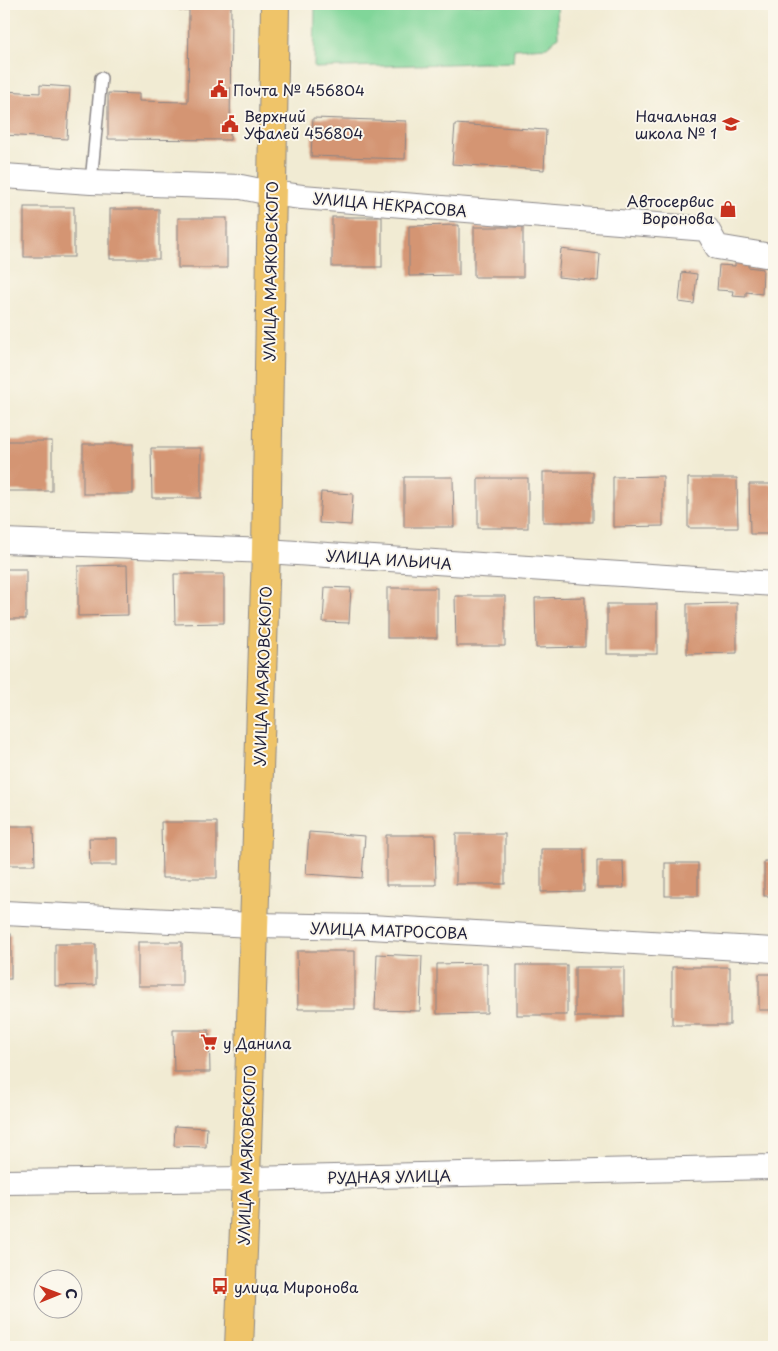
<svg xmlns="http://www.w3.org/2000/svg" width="778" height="1351" font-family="'Playpen Sans',sans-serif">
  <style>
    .green { fill: #80d699; stroke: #517c6a }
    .building { fill: #d49573 }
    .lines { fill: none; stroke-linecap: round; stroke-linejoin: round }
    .lane-casing { stroke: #8a8687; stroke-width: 14 }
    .street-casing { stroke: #8a8687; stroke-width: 26 }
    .primary-casing { stroke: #8a8687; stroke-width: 30 }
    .lane { stroke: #fff; stroke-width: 11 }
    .street { stroke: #fff; stroke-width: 24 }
    .primary { stroke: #efc469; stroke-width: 28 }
    .labels { text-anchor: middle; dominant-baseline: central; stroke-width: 4; stroke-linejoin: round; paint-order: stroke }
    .poi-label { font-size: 15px; fill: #22223b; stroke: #fbf7ec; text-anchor: start }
    .street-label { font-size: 15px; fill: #22223b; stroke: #fbf7ec }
  </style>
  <rect width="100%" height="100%" fill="#fbf7ec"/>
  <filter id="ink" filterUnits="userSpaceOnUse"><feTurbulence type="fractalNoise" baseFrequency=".02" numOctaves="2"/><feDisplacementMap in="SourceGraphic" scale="10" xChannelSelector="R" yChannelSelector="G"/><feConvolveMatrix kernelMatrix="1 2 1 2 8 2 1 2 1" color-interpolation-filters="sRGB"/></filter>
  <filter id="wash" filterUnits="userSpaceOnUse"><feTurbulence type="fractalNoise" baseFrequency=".0096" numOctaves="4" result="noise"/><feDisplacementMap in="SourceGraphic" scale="20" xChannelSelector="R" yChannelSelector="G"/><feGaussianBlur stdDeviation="1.12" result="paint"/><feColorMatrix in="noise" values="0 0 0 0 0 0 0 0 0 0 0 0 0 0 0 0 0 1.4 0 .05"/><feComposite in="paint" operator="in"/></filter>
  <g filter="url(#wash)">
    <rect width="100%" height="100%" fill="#f1ebd3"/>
    <!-- green -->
    <path class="green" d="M315 4H557L558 37 547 47 514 49 513 62 314 68Z"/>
    <g id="blocks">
      <!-- building -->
      <g class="building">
        <path d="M179 4H231L230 140 108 139V93L139 94V101L188 102 189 10H179Z"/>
        <path d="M40 85 70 87 67 139 4 135V91L40 93Z"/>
        <path d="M313 118 406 121 405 159 311 156Z"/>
        <path d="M455 124 546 130 544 170 452 164Z"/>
        <rect x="24" y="207" width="50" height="50"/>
        <rect x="110" y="209" width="49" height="50"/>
        <rect x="332" y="217" width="50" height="50"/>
        <rect x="178" y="218" width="49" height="50"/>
        <path d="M459 225V275L409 276V226Z"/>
        <rect x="474" y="227" width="49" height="50"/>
        <path d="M561 249 600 254 598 281 558 277Z"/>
        <path d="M735 261 748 262V267L763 269 762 294 746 292V297L732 296 733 291 717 290 719 265 735 266Z"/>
        <path d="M682 272 697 274 694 304 679 302Z"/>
        <rect x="4" y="441" width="48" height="50"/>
        <rect x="83" y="444" width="50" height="50"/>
        <path d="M151 448H201V498H152Z"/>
        <rect x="543" y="472" width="50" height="50"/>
        <path d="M663 476V526L613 527V477Z"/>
        <path d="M404 477H453L454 527H404Z"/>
        <rect x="478" y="478" width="50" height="50"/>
        <path d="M688 478H737L738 528H688Z"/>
        <path d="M749 484H774V534H750Z"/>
        <path d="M321 492 353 494 351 525 319 523Z"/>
        <path d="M127 565 128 615 78 616V566Z"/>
        <rect x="4" y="569" width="22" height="50"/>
        <path d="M174 574H224V623L175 624Z"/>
        <path d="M325 587 351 588 349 623 323 622Z"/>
        <rect x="387" y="588" width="50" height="50"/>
        <path d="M455 596H505V646H456Z"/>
        <path d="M585 597V647L536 648 535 598Z"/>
        <path d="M737 603V653L687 654V604Z"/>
        <rect x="607" y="604" width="50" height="50"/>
        <path d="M161 822H217V878H162Z"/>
        <path d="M4 826H34L35 865H4Z"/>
        <path d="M309 832 365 836 362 878 306 874Z"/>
        <rect x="456" y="834" width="49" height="50"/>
        <path d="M386 835H435L436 885H386Z"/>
        <path d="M89 838H117V865H90Z"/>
        <path d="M541 849H584V891L541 892Z"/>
        <path d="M597 861H623L624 888H597Z"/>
        <rect x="764" y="861" width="10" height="35"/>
        <rect x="665" y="863" width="33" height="33"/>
        <rect x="4" y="934" width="7" height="45"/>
        <rect x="138" y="942" width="44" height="44"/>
        <path d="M55 944H96V985L55 986Z"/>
        <path d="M297 951H355V1009H298Z"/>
        <path d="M377 954 422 956 420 1011 375 1010Z"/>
        <path d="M487 963V1013L437 1014V964Z"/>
        <rect x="517" y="965" width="50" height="50"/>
        <rect x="575" y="967" width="49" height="50"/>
        <rect x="672" y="967" width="58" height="58"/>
        <rect x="759" y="974" width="15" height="36"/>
        <path d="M173 1030H209L210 1072H174Z"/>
        <path d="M175 1126 207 1128 206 1147 174 1146Z"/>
      </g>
    </g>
  </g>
  <g filter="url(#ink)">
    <use href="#blocks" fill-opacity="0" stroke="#8a8687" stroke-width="1"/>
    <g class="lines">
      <!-- lane casing -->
      <g class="lane-casing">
        <path id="lane" d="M91 182 101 78"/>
      </g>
      <!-- street casing -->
      <g class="street-casing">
        <g id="street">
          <path d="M4 176 91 182 241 187 271 193 302 197 707 229 717 247 765 255"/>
          <path d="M4 541 266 551 774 584"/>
          <path d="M4 913 253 925 370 927 774 950"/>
          <path d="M4 1182 246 1179 774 1167"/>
        </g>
      </g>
      <!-- primary casing -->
      <g class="primary-casing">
        <path id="primary" d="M239 1347 246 1179 266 551 275 4"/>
      </g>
      <!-- lane -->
      <use href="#lane" class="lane"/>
      <!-- street -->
      <use href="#street" class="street"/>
      <!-- primary -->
      <use href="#primary" class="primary"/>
    </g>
  </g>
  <!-- icons -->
  <defs>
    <g id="civic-bare" transform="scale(1.35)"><path d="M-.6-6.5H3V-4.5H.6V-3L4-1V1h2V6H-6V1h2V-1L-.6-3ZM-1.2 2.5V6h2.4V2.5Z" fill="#c8321e" stroke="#fbf7ec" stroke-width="2.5" paint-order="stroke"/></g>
    <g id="school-bare" transform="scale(1.35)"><path d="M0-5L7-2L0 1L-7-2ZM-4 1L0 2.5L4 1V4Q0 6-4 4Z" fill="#c8321e" stroke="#fbf7ec" stroke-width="2.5" paint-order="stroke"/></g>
    <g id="shop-bare" transform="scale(1.35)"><path d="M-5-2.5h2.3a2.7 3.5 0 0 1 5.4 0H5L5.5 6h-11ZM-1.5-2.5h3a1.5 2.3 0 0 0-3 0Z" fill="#c8321e" stroke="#fbf7ec" stroke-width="2.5" paint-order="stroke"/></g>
    <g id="supermarket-bare" transform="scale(1.35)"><path d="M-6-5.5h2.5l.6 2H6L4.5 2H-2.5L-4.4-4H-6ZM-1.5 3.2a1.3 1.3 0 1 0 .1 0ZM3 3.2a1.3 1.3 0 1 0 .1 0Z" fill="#c8321e" stroke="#fbf7ec" stroke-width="2.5" paint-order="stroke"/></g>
    <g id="bus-bare" transform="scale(1.35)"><path d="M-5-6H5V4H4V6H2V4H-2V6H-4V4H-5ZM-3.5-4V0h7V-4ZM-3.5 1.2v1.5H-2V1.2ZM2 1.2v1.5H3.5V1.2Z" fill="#c8321e" stroke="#fbf7ec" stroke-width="2.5" paint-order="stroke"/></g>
  </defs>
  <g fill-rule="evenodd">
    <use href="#civic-bare" x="219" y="89"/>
    <use href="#civic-bare" x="230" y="124"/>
    <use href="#school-bare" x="731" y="124"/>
    <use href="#shop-bare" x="728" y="209"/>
    <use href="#supermarket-bare" x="209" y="1042"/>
    <use href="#bus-bare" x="220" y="1286"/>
  </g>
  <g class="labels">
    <!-- poi labels -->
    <g class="poi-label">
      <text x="233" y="89">Почта № 456804</text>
      <text x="244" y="115">Верхний<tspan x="244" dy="17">Уфалей 456804</tspan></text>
      <text x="717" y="115" text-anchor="end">Начальная<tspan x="717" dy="17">школа № 1</tspan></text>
      <text x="714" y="200" text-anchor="end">Автосервис<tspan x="714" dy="17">Воронова</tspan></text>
      <text x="223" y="1042">у Данила</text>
      <text x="234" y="1286">улица Миронова</text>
    </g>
    <!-- street labels -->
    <g class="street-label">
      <text transform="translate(390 204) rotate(5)">УЛИЦА НЕКРАСОВА</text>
      <text transform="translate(270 271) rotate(-89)">УЛИЦА МАЯКОВСКОГО</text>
      <text transform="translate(389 559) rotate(4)">УЛИЦА ИЛЬИЧА</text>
      <text transform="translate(262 676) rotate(-88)">УЛИЦА МАЯКОВСКОГО</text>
      <text transform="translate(389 930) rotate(2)">УЛИЦА МАТРОСОВА</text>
      <text transform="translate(246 1155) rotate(-88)">УЛИЦА МАЯКОВСКОГО</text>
      <text transform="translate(389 1176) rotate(-1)">РУДНАЯ УЛИЦА</text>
    </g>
  </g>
  <!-- margin -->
  <rect width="778" height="1351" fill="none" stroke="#fbf7ec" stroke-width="20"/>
  <!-- north arrow -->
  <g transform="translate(58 1294) rotate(89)"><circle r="24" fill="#fbf7ec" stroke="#a4a2a5"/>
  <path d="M0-4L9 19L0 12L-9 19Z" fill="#c8321e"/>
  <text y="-8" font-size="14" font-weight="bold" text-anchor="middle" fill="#22223b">С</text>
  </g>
</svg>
